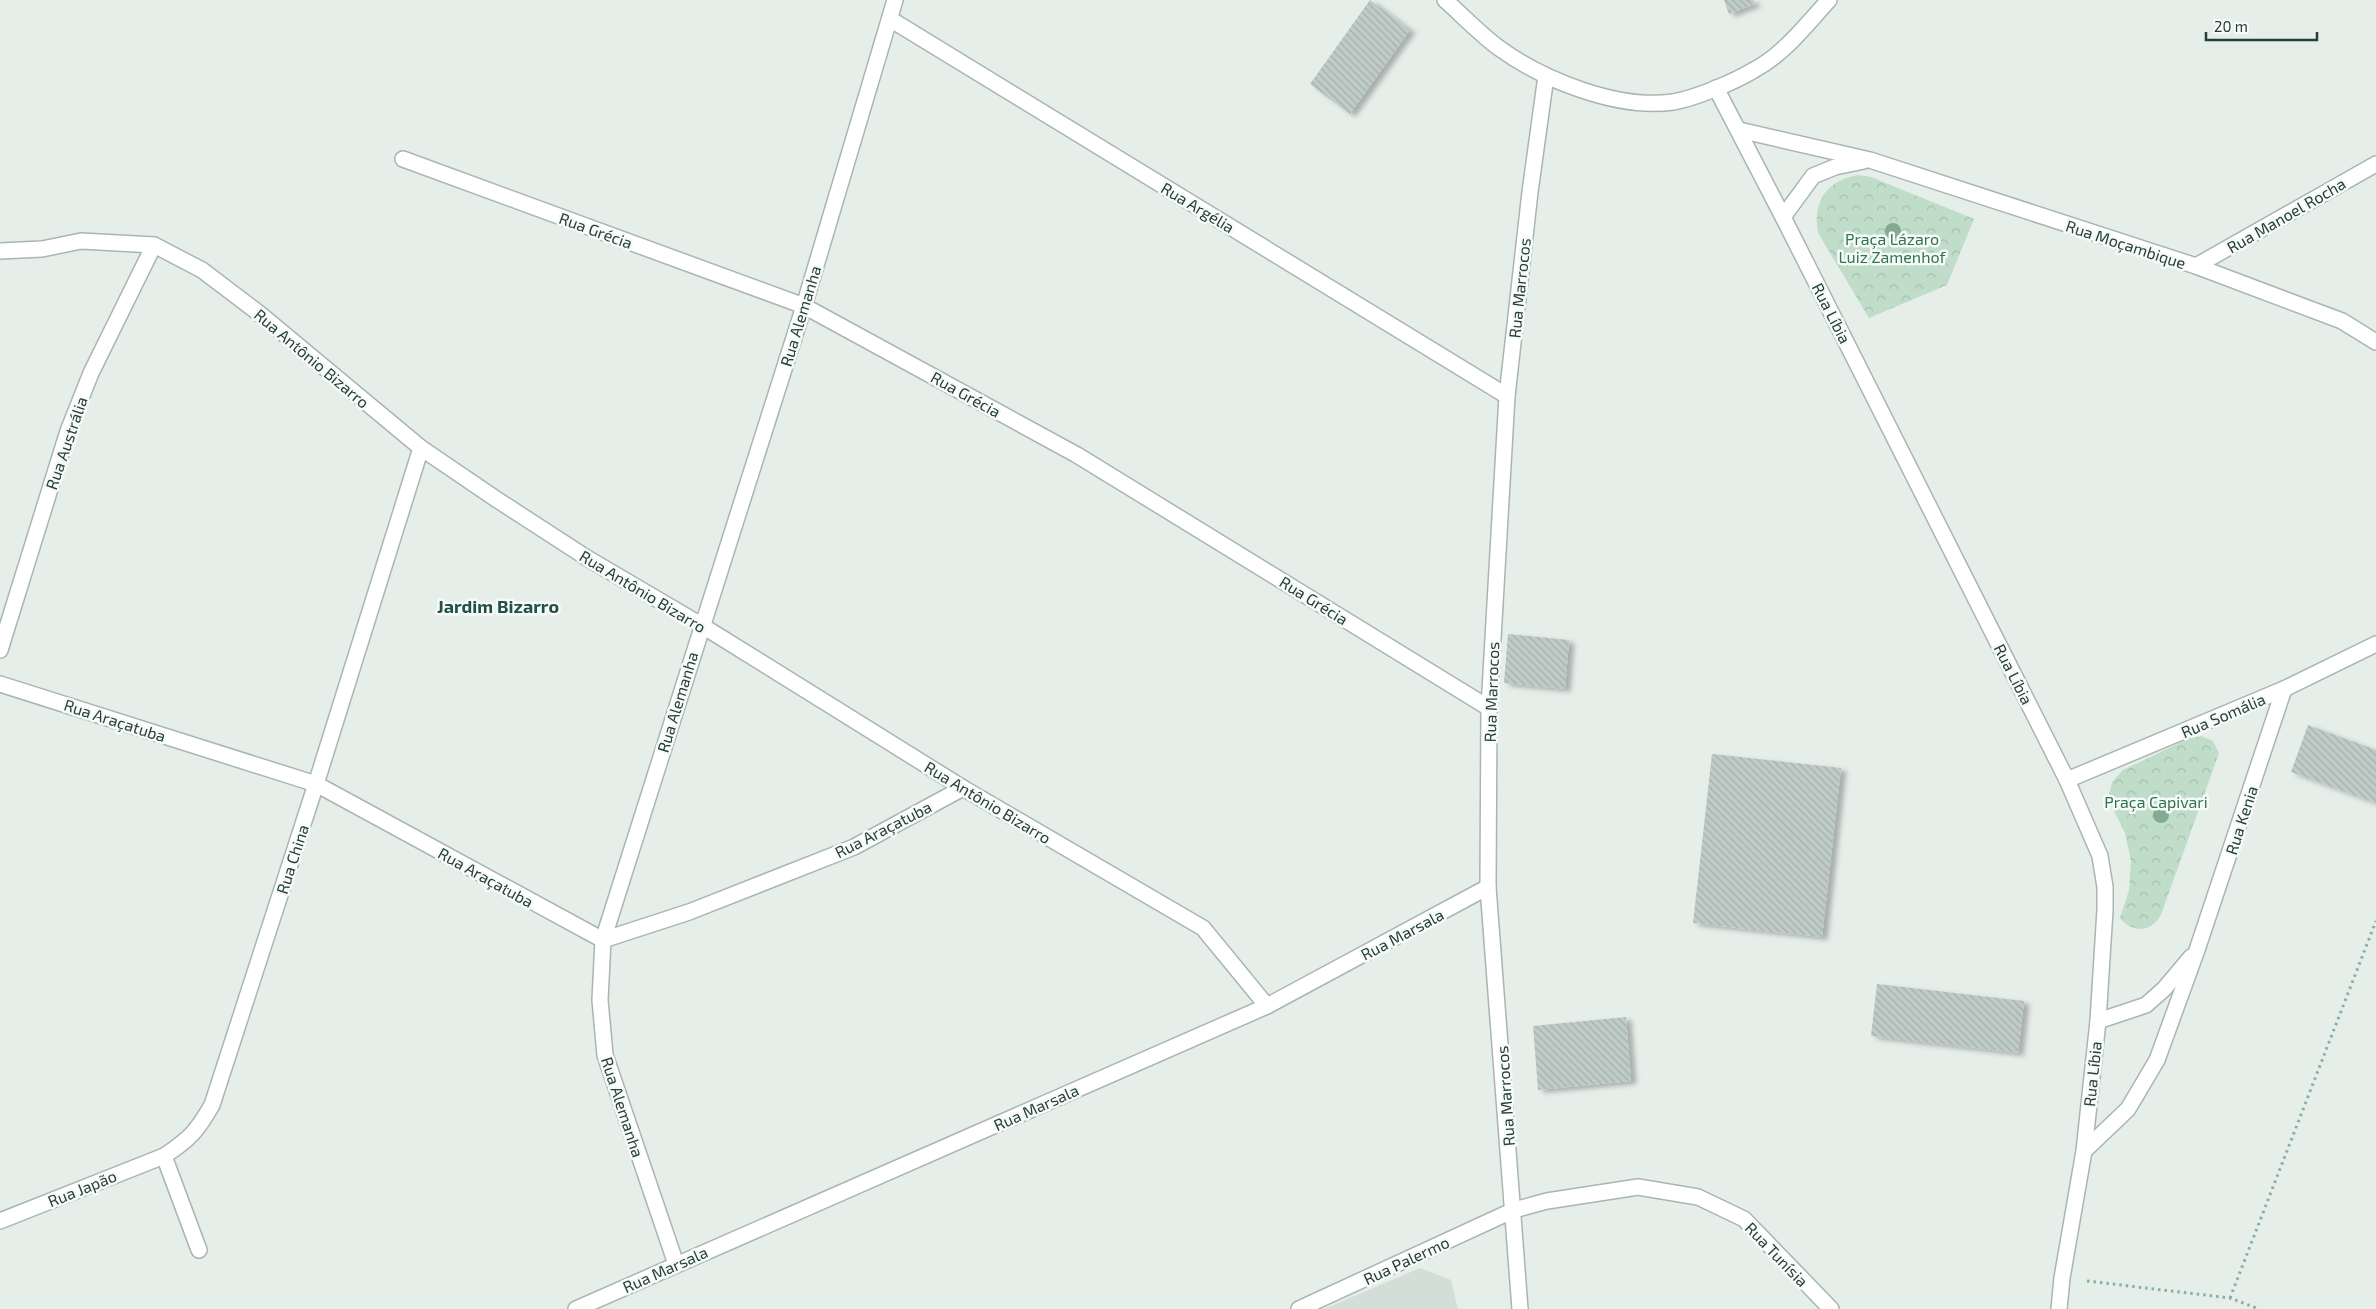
<svg xmlns="http://www.w3.org/2000/svg" width="2376" height="1309" font-family="'Exo 2',sans-serif">
  <style>
    .built { fill: #d4ded9 }
    .forest { fill: url(#forest-crowns) }
    .building { fill: url(#building-back-hatch); filter: url(#shadow) }
    .lines { fill: none; stroke-linecap: round; stroke-linejoin: round }
    .minor-casing { stroke: #a8b6b1; stroke-width: 18 }
    .path { stroke: #88afa4; stroke-width: 3; stroke-dasharray: 2.5 4; stroke-linecap: butt }
    .minor { stroke: #fff; stroke-width: 15 }
    .tree { fill: #83ab94 }
    .labels { text-anchor: middle; dominant-baseline: central; stroke-width: 5; stroke-linejoin: round; paint-order: stroke }
    .street-label { font-size: 16px; fill: #253f39; stroke: #f6faf8 }
    .park-label { font-size: 16px; fill: #32744d; stroke: #f6faf8 }
    .neighbourhood-label { font-size: 18px; font-weight: bold; fill: #225046; stroke: #f6faf8 }
  </style>
  <defs>
    <pattern id="forest-crowns" width="20" height="18" patternUnits="userSpaceOnUse" patternTransform="scale(1.25)"><rect width="20" height="18" fill="#c0ddc9"/><path d="M2 6a3 3 0 1 1 6 0M12 15a3 3 0 1 1 6 0" fill="none" stroke="#a5bfad"/></pattern>
    <pattern id="building-back-hatch" width="6" height="6" patternUnits="userSpaceOnUse" patternTransform="scale(1.25)"><rect width="6" height="6" fill="#becbc6"/><path d="M-1 5l2 2M0 0l6 6M5-1l2 2" fill="none" stroke="#a3afab"/></pattern>
    <filter id="shadow"><feDropShadow dx="5.5" dy="3" stdDeviation="2.5" flood-color="#0004"/></filter>
  </defs>
  <rect width="100%" height="100%" fill="#e6eeea"/>
  <!-- built -->
  <path class="built" d="M1420 1268 1451 1280 1458 1309H1324Z"/>
  <!-- forest -->
  <g class="forest">
    <path d="M1858 175 1871 177 1974 219 1947 285 1869 318 1818 233C1812 202 1827 180 1858 175Z"/>
    <path d="M2201 736 2213 741 2219 753 2161 915C2151 933 2132 933 2120 918L2129 890 2131 861 2125 833 2108 799 2112 782 2123 770 2188 739Z"/>
  </g>
  <!-- building -->
  <g class="building">
    <path d="M1370 0 1410 30 1350 114 1310 84Z"/>
    <path d="M1724 0H1753L1755 4 1729 14Z"/>
    <path d="M1508 634 1569 640 1565 689 1504 683Z"/>
    <path d="M2308 725 2376 750V803L2291 772Z"/>
    <path d="M1712 754 1841 768 1822 937 1693 923Z"/>
    <path d="M1877 984 2024 1001 2018 1053 1871 1036Z"/>
    <path d="M1626 1017 1631 1081 1538 1090 1533 1026Z"/>
  </g>
  <g class="lines">
    <!-- minor casing -->
    <g class="minor-casing">
      <g id="minor">
        <path d="M1445 0C1463 16 1480 34 1499 48 1543 80 1618 110 1673 102 1696 98 1734 82 1754 70 1784 54 1806 25 1829 0"/>
        <path d="M890 19 1507 396"/>
        <path d="M1716 88 1783 217 2067 780 2100 856 2105 887V910L2098 1021 2084 1151 2062 1278 2059 1309"/>
        <path d="M1739 130 1870 160 2196 266 2342 321 2376 342"/>
        <path d="M403 159 804 306 1077 455 1489 708"/>
        <path d="M1783 217 1813 176 1835 167 1864 161"/>
        <path d="M0 251 42 249 81 241 154 245 202 270 260 314 421 448 496 499 587 558 701 625 963 788 1203 928 1267 1006"/>
        <path d="M2196 266 2376 164"/>
        <path d="M0 650 68 431 91 373 154 245"/>
        <path d="M0 684 316 784 603 940 689 912 854 847 963 788"/>
        <path d="M2067 780 2284 689 2376 644"/>
        <path d="M2098 1021 2146 1005 2164 989 2191 957"/>
        <path d="M2084 1151 2128 1109 2157 1060 2197 950 2284 689"/>
        <path d="M0 1221 164 1156"/>
        <path d="M199 1250 164 1156C190 1139 197 1131 212 1105L316 784 421 448"/>
        <path d="M676 1264 605 1055 600 1000 603 940 804 306 895 0"/>
        <path d="M576 1309 1267 1006 1488 887"/>
        <path d="M1299 1309 1514 1210 1547 1201 1638 1187 1698 1197 1744 1219 1831 1309"/>
        <path d="M1520 1309 1488 887 1489 708 1507 396 1530 192 1546 76"/>
      </g>
    </g>
    <!-- path -->
    <g class="path">
      <path d="M2087 1281 2230 1298 2259 1309"/>
      <path d="M2230 1298 2376 921"/>
    </g>
    <!-- minor -->
    <use href="#minor" class="minor"/>
  </g>
  <!-- trees -->
  <g class="tree">
    <circle cx="1893" cy="231" r="8"/>
    <circle cx="2161" cy="815" r="8"/>
  </g>
  <g class="labels">
    <!-- street labels -->
    <g class="street-label">
      <text transform="translate(1198 207) rotate(31)">Rua Argélia</text>
      <text transform="translate(2286 215) rotate(-30)">Rua Manoel Rocha</text>
      <text transform="translate(596 230) rotate(20)">Rua Grécia</text>
      <text transform="translate(2126 244) rotate(18)">Rua Moçambique</text>
      <text transform="translate(1519 288) rotate(-84)">Rua Marrocos</text>
      <text transform="translate(1832 313) rotate(63)">Rua Líbia</text>
      <text transform="translate(800 316) rotate(-73)">Rua Alemanha</text>
      <text transform="translate(312 358) rotate(40)">Rua Antônio Bizarro</text>
      <text transform="translate(966 394) rotate(29)">Rua Grécia</text>
      <text transform="translate(66 443) rotate(-71)">Rua Austrália</text>
      <text transform="translate(643 591) rotate(31)">Rua Antônio Bizarro</text>
      <text transform="translate(1314 600) rotate(32)">Rua Grécia</text>
      <text transform="translate(2014 674) rotate(63)">Rua Líbia</text>
      <text transform="translate(1491 692) rotate(-88)">Rua Marrocos</text>
      <text transform="translate(677 702) rotate(-73)">Rua Alemanha</text>
      <text transform="translate(2223 715) rotate(-23)">Rua Somália</text>
      <text transform="translate(115 720) rotate(18)">Rua Araçatuba</text>
      <text transform="translate(988 802) rotate(31)">Rua Antônio Bizarro</text>
      <text transform="translate(2241 820) rotate(-72)">Rua Kenia</text>
      <text transform="translate(883 829) rotate(-27)">Rua Araçatuba</text>
      <text transform="translate(292 859) rotate(-72)">Rua China</text>
      <text transform="translate(486 877) rotate(29)">Rua Araçatuba</text>
      <text transform="translate(1402 934) rotate(-28)">Rua Marsala</text>
      <text transform="translate(2092 1074) rotate(-84)">Rua Líbia</text>
      <text transform="translate(1505 1096) rotate(-94)">Rua Marrocos</text>
      <text transform="translate(623 1107) rotate(72)">Rua Alemanha</text>
      <text transform="translate(1036 1107) rotate(-24)">Rua Marsala</text>
      <text transform="translate(82 1188) rotate(-22)">Rua Japão</text>
      <text transform="translate(1777 1254) rotate(46)">Rua Tunísia</text>
      <text transform="translate(1406 1260) rotate(-25)">Rua Palermo</text>
      <text transform="translate(665 1269) rotate(-24)">Rua Marsala</text>
    </g>
    <!-- park labels -->
    <g class="park-label">
      <text x="1892" y="238">Praça Lázaro<tspan x="1892" dy="18">Luiz Zamenhof</tspan></text>
      <text x="2156" y="801">Praça Capivari</text>
    </g>
    <!-- neighbourhood labels -->
    <g class="neighbourhood-label">
      <text x="498" y="606">Jardim Bizarro</text>
    </g>
  </g>
  <!-- scale -->
  <path d="M2206 32v8h111v-8" fill="none" stroke="#253f39" stroke-width="2.5"/>
  <text x="2214" y="32" font-size="15" fill="#253f39" stroke="#f6faf8" stroke-width="4" paint-order="stroke">20 m</text>
</svg>
